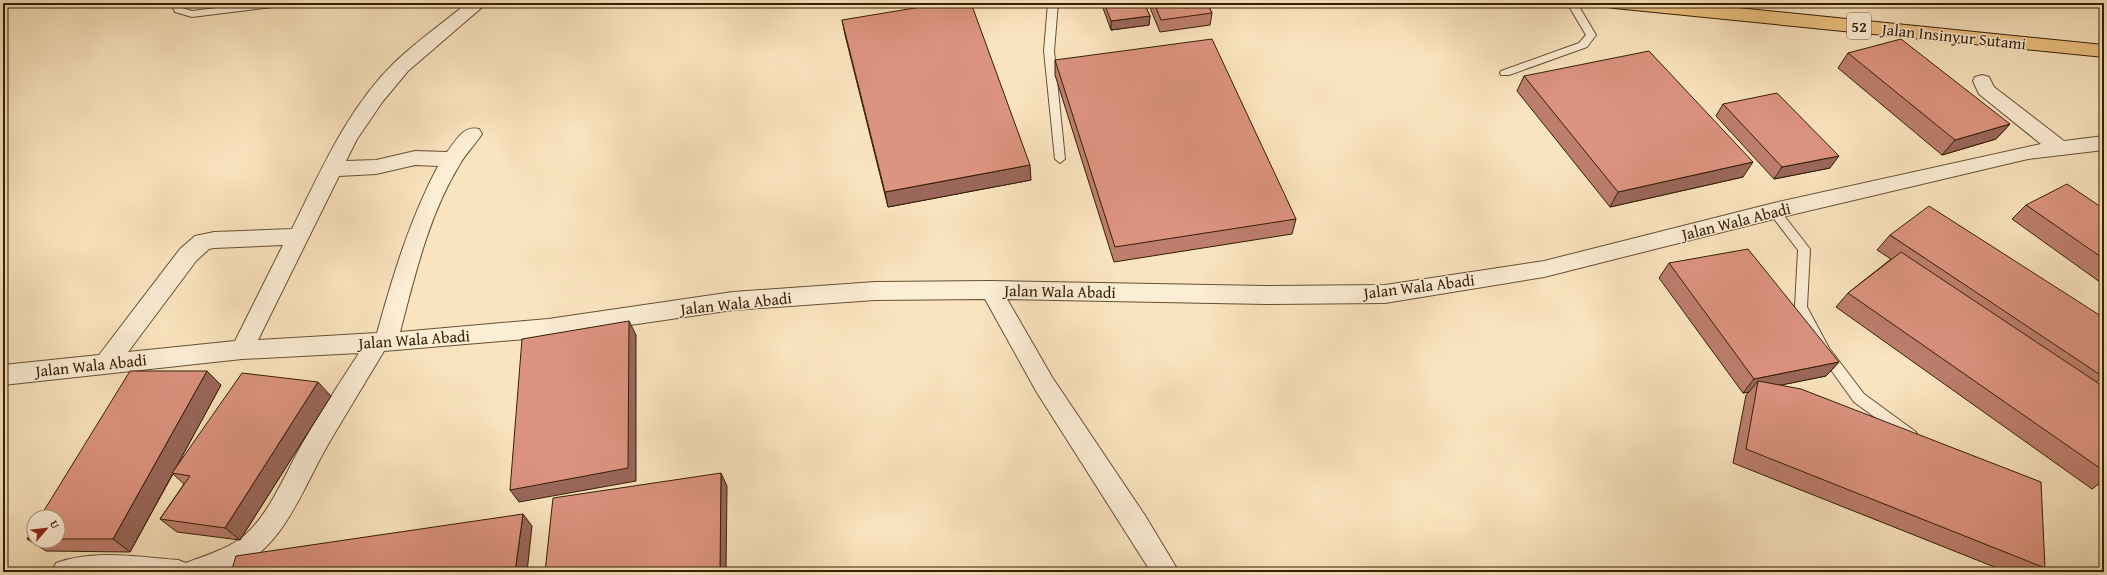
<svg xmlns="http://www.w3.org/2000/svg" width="2107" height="575" font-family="'Gentium Book Plus',serif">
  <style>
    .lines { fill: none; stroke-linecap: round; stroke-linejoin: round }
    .lane-casing { stroke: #665033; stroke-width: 2 }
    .street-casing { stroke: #665033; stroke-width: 2 }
    .highway-casing { stroke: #351e04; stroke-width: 2 }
    .lane { fill: #fcedd5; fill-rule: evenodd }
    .street { fill: #fcedd5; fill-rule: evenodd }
    .highway { fill: #edc280; fill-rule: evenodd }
    .wall { fill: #bd7e6e; stroke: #351e04 }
    .shaded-wall { fill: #9a675a; stroke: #351e04 }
    .building { fill: #dc9380; stroke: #351e04 }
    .labels { text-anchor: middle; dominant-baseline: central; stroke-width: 3; stroke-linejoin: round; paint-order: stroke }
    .shield { fill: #fcedd5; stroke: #715c43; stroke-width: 1 }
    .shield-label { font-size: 15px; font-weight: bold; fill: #351e04 }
    .street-label { font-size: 16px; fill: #351e04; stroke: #fcedd5 }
  </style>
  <rect width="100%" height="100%" fill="#fae4bf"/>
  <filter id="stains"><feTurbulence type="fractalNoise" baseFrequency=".005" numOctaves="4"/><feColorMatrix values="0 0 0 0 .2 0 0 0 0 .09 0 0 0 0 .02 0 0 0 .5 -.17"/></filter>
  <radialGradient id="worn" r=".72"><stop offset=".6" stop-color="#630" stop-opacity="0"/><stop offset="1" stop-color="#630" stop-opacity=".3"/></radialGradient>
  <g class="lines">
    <!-- lane casing -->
    <g class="lane-casing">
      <g id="lane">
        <path d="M171 3H181L182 8 192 11 256 3H285L280 6 192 17 175 12Z"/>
        <path d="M1048 3H1058L1054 51 1065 159 1060 163 1055 159 1044 51Z"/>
        <path d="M1567 3H1577L1596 35 1587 47 1509 75H1501L1500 73 1501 71 1579 43 1586 35Z"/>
        <path d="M1774 207 1778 208 1810 249 1807 307 1829 348 1864 394 1916 432 1918 436 1916 440 1911 442 1906 440 1854 402 1821 356 1795 307 1798 250 1768 211Z"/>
      </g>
    </g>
    <!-- street casing -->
    <g class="street-casing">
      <path id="street" d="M467 3H487L408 71 383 101 357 139 346 161 376 160 415 151 447 152C456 141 463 125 479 129L482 134C475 145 466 153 460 164 429 214 415 275 400 332L548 319 733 292 875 282 991 281 1266 286 1385 285 1544 261 1774 203 2041 144 1979 94 1973 81 1975 77 1982 75 1989 77 1994 87 2064 141 2104 136V150L2028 159 1774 219 1544 277 1385 303 1266 304 1007 299 1052 377 1146 517 1179 572H1151L1036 391 985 299 875 300 733 310 548 337 384 351C365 383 345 415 326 448 299 496 283 549 229 572H52L56 563C94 549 139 557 178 560L186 563C206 555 226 550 244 536 270 513 284 476 301 446 319 414 339 384 359 353L242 359 3 385V365L99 355 180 249 195 236 214 232 292 229C321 171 347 109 394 63 417 41 443 23 467 3ZM415 165 438 166C410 219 393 275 377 333L258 340 339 176 376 174ZM283 245 235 341 128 352 196 261 209 249 214 248Z"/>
    </g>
    <!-- highway casing -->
    <g class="highway-casing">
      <path id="highway" d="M1605 3H1689L2104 45V57L1614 8 1608 7Z"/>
    </g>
    <!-- lane -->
    <use href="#lane" class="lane"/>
    <!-- street -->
    <use href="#street" class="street"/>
    <!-- highway -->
    <use href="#highway" class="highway"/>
  </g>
  <!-- wall -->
  <g class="wall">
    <path d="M181 3H200L182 4Z"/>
    <path d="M1103 3H1144L1150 16 1149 25 1111 30 1103 8Z"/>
    <path d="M1148 3H1207L1212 13 1210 25 1160 32Z"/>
    <path d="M842 20 1031 180 888 207 845 35Z"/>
    <path d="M1848 53 2010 124 1996 139 1942 155 1838 68Z"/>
    <path d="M1055 60 1296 219 1292 234 1114 262 1055 75Z"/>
    <path d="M1524 76 1743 177 1610 207 1517 91Z"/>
    <path d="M1723 104 1830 168 1774 179 1716 116Z"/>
    <path d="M2026 205 2104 209V285L2012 219Z"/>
    <path d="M1890 235 2104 375 2096 382 2104 387V480L2092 489 1836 307 1848 293 1891 259 1877 250Z"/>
    <path d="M1669 263 1839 362 1826 376 1780 385 2045 568 2038 572H2007L1733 463 1746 395 1749 392 1743 393 1659 278Z"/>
    <path d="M207 371 221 385 175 469 331 396 240 540 177 532 160 519 184 484 173 474 130 552 46 551 27 539 34 527V541H58V517Z"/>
  </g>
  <!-- shaded-wall -->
  <g class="shaded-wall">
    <path d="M1150 16 1149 25 1111 30V21Z"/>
    <path d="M2010 124 1996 139 1942 155 1955 140Z"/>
    <path d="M1839 156 1830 168 1774 179 1782 167Z"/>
    <path d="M1753 162 1743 177 1610 207 1618 192Z"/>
    <path d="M1030 165 1031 180 888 207 885 192Z"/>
    <path d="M629 321 636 335V481L519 502 510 490Z"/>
    <path d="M1839 362 1826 376 1757 390 1758 381 1749 392 1743 393 1754 379Z"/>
    <path d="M207 371 221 385 130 552 113 539Z"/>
    <path d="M318 382 331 396 240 540 225 528Z"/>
    <path d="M721 473 727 486 726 572H720Z"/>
    <path d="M523 514 532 526 527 572H515Z"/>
  </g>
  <!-- building -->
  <g class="building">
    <path d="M945 3H971L1030 165 885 192 842 20Z"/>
    <path d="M1104 3H1144L1150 16 1111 21Z"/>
    <path d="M1154 3H1207L1212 13 1161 20Z"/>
    <path d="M1212 39 1296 219 1115 247 1055 60Z"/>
    <path d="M1901 39 2010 124 1955 140 1848 53Z"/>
    <path d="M1649 51 1753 162 1618 192 1524 76Z"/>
    <path d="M1777 93 1839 156 1782 167 1723 104Z"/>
    <path d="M2067 184 2104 209V259L2026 205Z"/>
    <path d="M1929 206 2104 318V375L2102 376 1890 235Z"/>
    <path d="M1748 249 1839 362 1754 379 1669 263Z"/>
    <path d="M1901 252 2104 387V471L1848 293Z"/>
    <path d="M629 321 628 468 510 490 522 339Z"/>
    <path d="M130 371H207L113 539H58V517H40Z"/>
    <path d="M242 373 318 382 225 528 160 519 190 476 172 473Z"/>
    <path d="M1758 381 1801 389 2041 482 2045 568 1746 449Z"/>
    <path d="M721 473 720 572H545L553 498Z"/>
    <path d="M523 514 515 572H231L236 556Z"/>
    <path d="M34 527V539H27Z"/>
  </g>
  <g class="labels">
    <!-- shield labels -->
    <rect class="shield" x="1847" y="13" width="24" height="26" rx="3"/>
    <g class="shield-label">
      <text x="1859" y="26">52</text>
    </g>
    <!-- street labels -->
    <g class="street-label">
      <text transform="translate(1954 36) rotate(6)">Jalan Insinyur Sutami</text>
      <text transform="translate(1736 221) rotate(-14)">Jalan Wala Abadi</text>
      <text transform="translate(1419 286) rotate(-7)">Jalan Wala Abadi</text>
      <text transform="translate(1060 291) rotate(1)">Jalan Wala Abadi</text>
      <text transform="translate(736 303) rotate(-6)">Jalan Wala Abadi</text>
      <text transform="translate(414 339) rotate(-4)">Jalan Wala Abadi</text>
      <text transform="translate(91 365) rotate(-6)">Jalan Wala Abadi</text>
    </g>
  </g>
  <!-- margin -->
  <rect width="2107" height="575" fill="none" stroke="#fae4bf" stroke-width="16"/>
  <rect x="4" y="4" width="2099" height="567" fill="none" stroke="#351e04" stroke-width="2"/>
  <rect x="8" y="8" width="2091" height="559" fill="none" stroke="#351e04"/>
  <!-- north arrow -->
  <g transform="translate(46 529) rotate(62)"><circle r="19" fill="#fcedd5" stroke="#ac9a81"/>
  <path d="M0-3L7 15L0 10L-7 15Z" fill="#8f2418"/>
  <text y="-6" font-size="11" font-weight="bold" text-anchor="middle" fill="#351e04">U</text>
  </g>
  <rect width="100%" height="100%" filter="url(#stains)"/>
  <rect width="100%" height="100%" fill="url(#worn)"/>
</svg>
